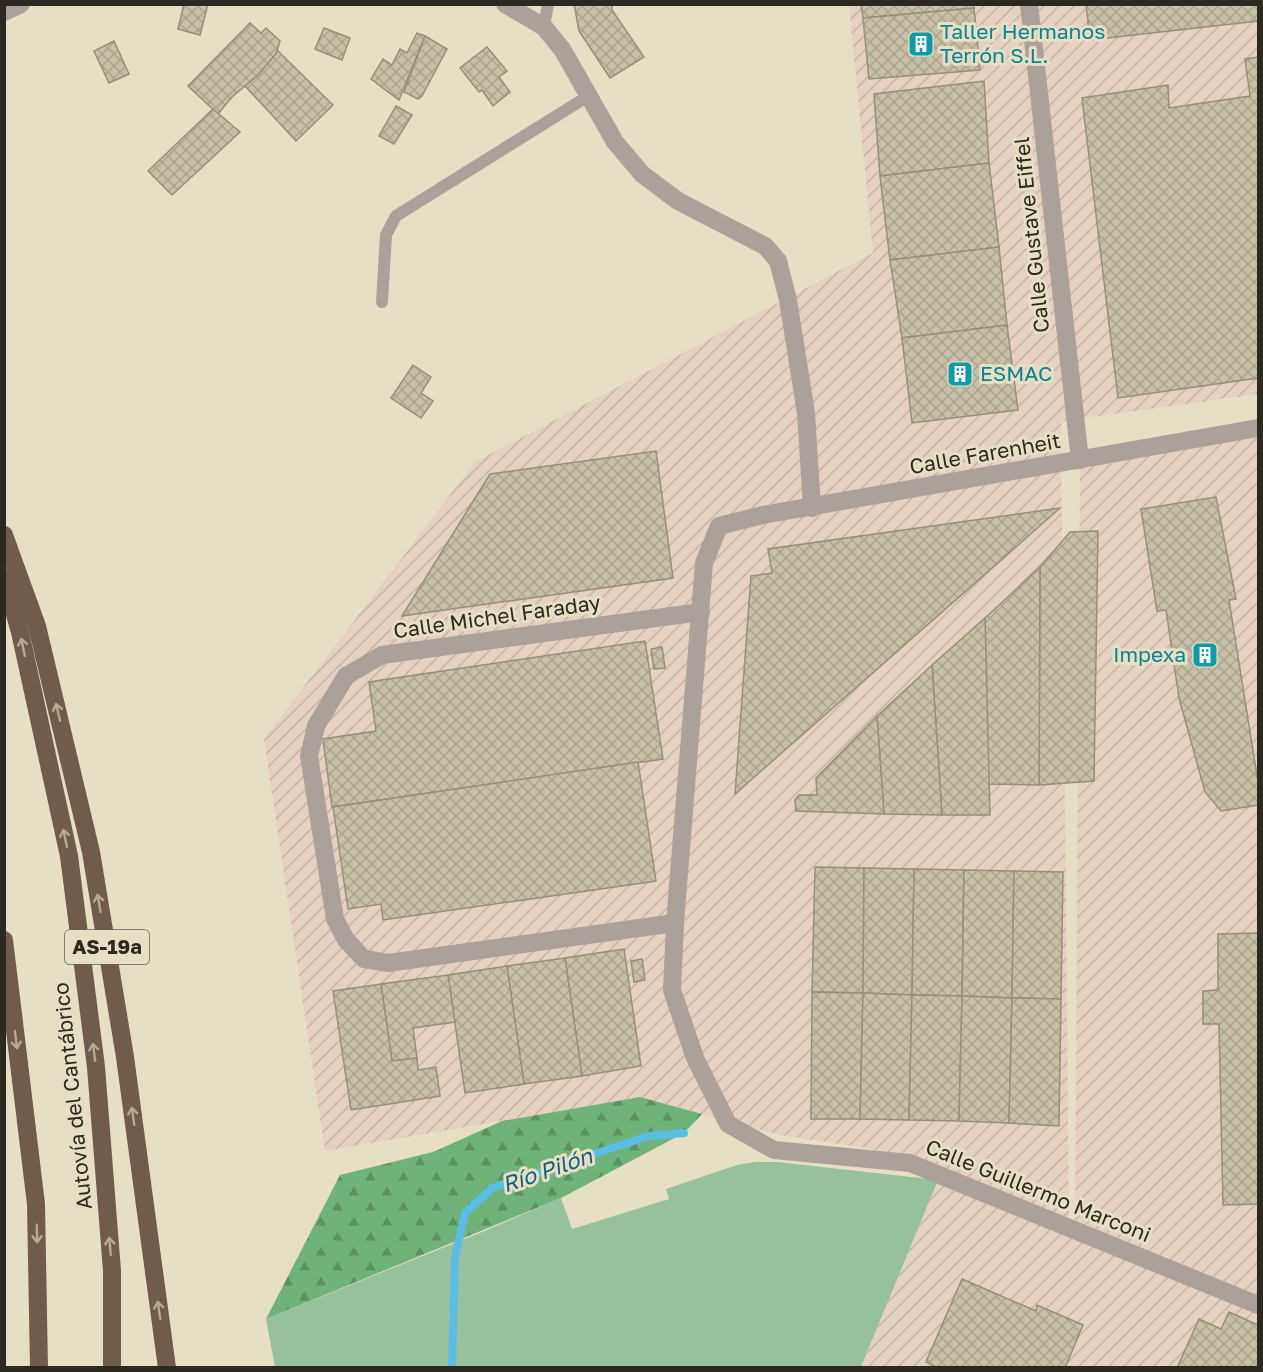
<svg xmlns="http://www.w3.org/2000/svg" width="1263" height="1372" font-family="'Golos Text',sans-serif">
	<defs>
		<pattern id="industrial-furrows" width="10" height="10" patternUnits="userSpaceOnUse" patternTransform="scale(1.5)"><rect width="10" height="10" fill="#e4d1c1"/><path d="M-1 1l2-2M0 10L10 0M9 11l2-2" fill="none" stroke="#c4b3a6"/></pattern>
		<pattern id="forest-firs" width="22" height="20" patternUnits="userSpaceOnUse" patternTransform="scale(1.5)"><rect width="22" height="20" fill="#6fb37b"/><path d="M5 1l3.5 6h-7zM16 11l3.5 6h-7z" fill="#5b9264"/></pattern>
		<pattern id="building-cross-hatch" width="8" height="8" patternUnits="userSpaceOnUse" patternTransform="scale(1.5)"><rect width="8" height="8" fill="#c7c0a7"/><path d="M0 0l8 8M0 8l8-8" fill="none" stroke="#aba58f"/></pattern>
	</defs>
	<rect width="100%" height="100%" fill="#e6dec5"/>
	<g fill="url(#industrial-furrows)">
		<path d="M849,5H1258V394L1061,421L1069,1221L909,1155L776,1134L640,1097L325,1151L264,739L475,462L873,253Z"/>
		<path d="M1258,436V1367L861,1368L938,1180L1075,1236L1080,460Z"/>
	</g>
	<path fill="#97c19d" d="M755,1162H777L938,1180L861,1367H275L266,1319L482,1232L561,1198L572,1229L669,1199L666,1189L737,1165Z"/>
	<path fill="url(#forest-firs)" d="M640,1097L702,1114L684,1133L561,1198L266,1319L340,1175L433,1152L502,1121Z"/>
	<g fill="none" stroke-linecap="round" stroke-linejoin="round">
		<path stroke="#5cbde3" stroke-width="8" d="M452,1368L455,1258L465,1213L492,1188L648,1136L684,1133"/>
	</g>
	<g fill="url(#building-cross-hatch)" stroke="#978f78" stroke-width="1.5">
		<path d="M184,4H208L200,35L178,29Z"/>
		<path d="M574,4H612V10L644,57L610,78L579,31Z"/>
		<path d="M861,4H974V8L863,18Z"/>
		<path d="M1086,4H1258V21L1090,40Z"/>
		<path d="M974,8L980,70L869,79L863,18Z"/>
		<path d="M250,23L261,33L266,28L280,41L276,54L257,76L232,97L218,114L188,86Z"/>
		<path d="M324,28L350,38L342,60L315,49Z"/>
		<path d="M417,33L425,36L399,100L371,79L383,59L392,65L400,49L407,53Z"/>
		<path d="M425,36L447,49L422,96L418,99L404,92Z"/>
		<path d="M114,41L129,74L109,83L94,51Z"/>
		<path d="M487,47L507,71L499,77L510,92L493,106L482,90L479,92L460,68Z"/>
		<path d="M277,50L333,105L296,141L245,86L258,75L276,54Z"/>
		<path d="M1258,57V378L1118,398L1082,98L1168,85L1169,108L1250,96L1245,59Z"/>
		<path d="M984,81L989,163L880,176L874,94Z"/>
		<path d="M396,106L412,115L394,144L379,136Z"/>
		<path d="M213,109L240,132L172,195L148,171Z"/>
		<path d="M989,163L999,247L890,260L880,176Z"/>
		<path d="M999,247L1007,325L902,338L890,260Z"/>
		<path d="M1007,325L1018,410L912,423L902,338Z"/>
		<path d="M413,365L431,377L421,393L433,401L421,418L391,398Z"/>
		<path d="M656,451L673,578L402,616L490,474Z"/>
		<path d="M1216,497L1236,599L1229,600L1258,782V805L1221,811L1205,792L1179,698L1166,610L1157,611L1141,509Z"/>
		<path d="M1060,508L1025,539L735,794L751,576L772,573L768,549Z"/>
		<path d="M1098,531L1094,781L1039,785L1040,567L1070,532Z"/>
		<path d="M1040,567L1039,785L988,784L985,618Z"/>
		<path d="M985,618L990,815H942L932,665Z"/>
		<path d="M645,641L663,759L332,807L323,739L376,731L369,682Z"/>
		<path d="M662,647L665,668L654,669L651,649Z"/>
		<path d="M932,665L942,815L884,814L877,716Z"/>
		<path d="M877,716L884,814L796,811L795,800L799,795H817L816,778Z"/>
		<path d="M638,762L656,881L383,920L381,904L348,909L333,807Z"/>
		<path d="M815,867L864,868L863,993L812,992Z"/>
		<path d="M864,868L914,869L912,995L863,993Z"/>
		<path d="M914,869L964,870L962,996L912,995Z"/>
		<path d="M964,870L1014,871L1012,998L962,996Z"/>
		<path d="M1014,871L1063,872L1061,999L1012,998Z"/>
		<path d="M1258,933V1204L1223,1205L1219,1024H1203V991L1218,990V934Z"/>
		<path d="M624,949L641,1066L582,1076L565,958Z"/>
		<path d="M565,958L582,1076L524,1084L507,966Z"/>
		<path d="M642,959L645,980L634,982L631,961Z"/>
		<path d="M507,966L524,1084L465,1093L448,975Z"/>
		<path d="M448,975L455,1022L413,1028L417,1058L392,1061L381,984Z"/>
		<path d="M381,984L392,1061L417,1058L418,1070L436,1067L440,1096L351,1110L333,991Z"/>
		<path d="M812,992L863,993L860,1119H811Z"/>
		<path d="M863,993L912,995L909,1120L860,1119Z"/>
		<path d="M912,995L962,996L959,1121L909,1120Z"/>
		<path d="M962,996L1012,998L1009,1123L959,1121Z"/>
		<path d="M1012,998L1061,999L1059,1126L1009,1123Z"/>
		<path d="M962,1279L1036,1311L1037,1305L1083,1325L1065,1368H938L926,1362Z"/>
		<path d="M1229,1312L1258,1325V1368H1177L1199,1319L1221,1329Z"/>
	</g>
	<g fill="none" stroke-linecap="round" stroke-linejoin="round">
		<g stroke="#aba19a" stroke-width="12">
			<path d="M544,27L548,4"/>
			<path d="M382,302L386,235L396,216L590,95"/>
		</g>
		<g stroke="#aba19a" stroke-width="18">
			<path d="M505,4L544,27L562,49L615,142L642,174L678,201L765,246L778,261L788,300L806,413L812,508"/>
			<path d="M1029,4L1080,460"/>
			<path d="M4,12L21,4"/>
			<path d="M1258,428L763,515L719,526L704,563L675,923L672,990L695,1058L728,1124L774,1150L910,1163L1258,1305"/>
			<path d="M675,923L388,963L364,959L346,940L335,919L309,756L316,726L346,676L382,655L701,612"/>
		</g>
		<g stroke="#6f5c4c" stroke-width="18">
			<path d="M4,535L37,626L91,852L125,1057L167,1368"/>
			<path d="M4,577L20,632L69,856L96,1067L112,1271V1368"/>
			<path d="M4,940L36,1204L39,1368"/>
		</g>
	</g>
	<defs><path id="oneway-shaft" d="M-6 0H5M1.5-3L5.5 0L1.5 3" fill="none" stroke-width="1.6" stroke-linecap="round" stroke-linejoin="round" transform="scale(1.5)"/></defs>
	<g stroke="#b6aa95">
		<use href="#oneway-shaft" transform="translate(23 647) rotate(-102)"/>
		<use href="#oneway-shaft" transform="translate(58 712) rotate(-103)"/>
		<use href="#oneway-shaft" transform="translate(65 838) rotate(-102)"/>
		<use href="#oneway-shaft" transform="translate(99 903) rotate(-100)"/>
		<use href="#oneway-shaft" transform="translate(16 1040) rotate(83)"/>
		<use href="#oneway-shaft" transform="translate(94 1052) rotate(-97)"/>
		<use href="#oneway-shaft" transform="translate(133 1116) rotate(-98)"/>
		<use href="#oneway-shaft" transform="translate(37 1234) rotate(89)"/>
		<use href="#oneway-shaft" transform="translate(110 1246) rotate(-95)"/>
		<use href="#oneway-shaft" transform="translate(159 1310) rotate(-98)"/>
	</g>
	<defs>
		<g id="building-square" transform="scale(1.35)"><rect x="-9" y="-9" width="18" height="18" rx="4" fill="#0f9aa8" stroke="#e6dec5"/><path d="M-4-6H4V6H1V3H-1V6H-4ZM-2.5-4.3h1.7v1.8h-1.7ZM.8-4.3h1.7v1.8H.8ZM-2.5-1h1.7V.8h-1.7ZM.8-1h1.7V.8H.8Z" fill="#fff"/></g>
	</defs>
	<g fill-rule="evenodd">
		<use href="#building-square" x="921" y="44"/>
		<use href="#building-square" x="960" y="374"/>
		<use href="#building-square" x="1205" y="655"/>
	</g>
	<g text-anchor="middle" stroke-width="6" stroke-linejoin="round" paint-order="stroke">
		<rect fill="#e6dec5" stroke="#645f52" stroke-width="1.5" x="65" y="930" width="84" height="34" rx="4.5"/>
		<g font-size="20" font-weight="bold" fill="#2c2920">
			<text x="107" y="954">AS-19a</text>
		</g>
		<g font-size="21" fill="#0d838f" stroke="#e6dec5" text-anchor="start">
			<text x="940" y="39">Taller Hermanos<tspan x="940" dy="24">Terrón S.L.</tspan></text>
			<text x="980" y="381">ESMAC</text>
			<text x="1186" y="662" text-anchor="end">Impexa</text>
		</g>
		<g font-size="21" fill="#2c2920" stroke="#e6dec5">
			<text transform="translate(1032 235) rotate(-96)" y="7">Calle Gustave Eiffel</text>
			<text transform="translate(985 454) rotate(-10)" y="7">Calle Farenheit</text>
			<text transform="translate(497 617) rotate(-8)" y="7">Calle Michel Faraday</text>
			<text transform="translate(73 1096) rotate(-96)" y="7">Autovía del Cantábrico</text>
			<text transform="translate(1038 1191) rotate(22)" y="7">Calle Guillermo Marconi</text>
		</g>
		<g font-size="22" font-style="italic" fill="#12607a" stroke="#e6dec5">
			<text transform="translate(547 1170) rotate(-19)" y="8">Río Pilón</text>
		</g>
	</g>
	<rect width="1263" height="1372" fill="none" stroke="#2c2920" stroke-width="12"/>
</svg>
